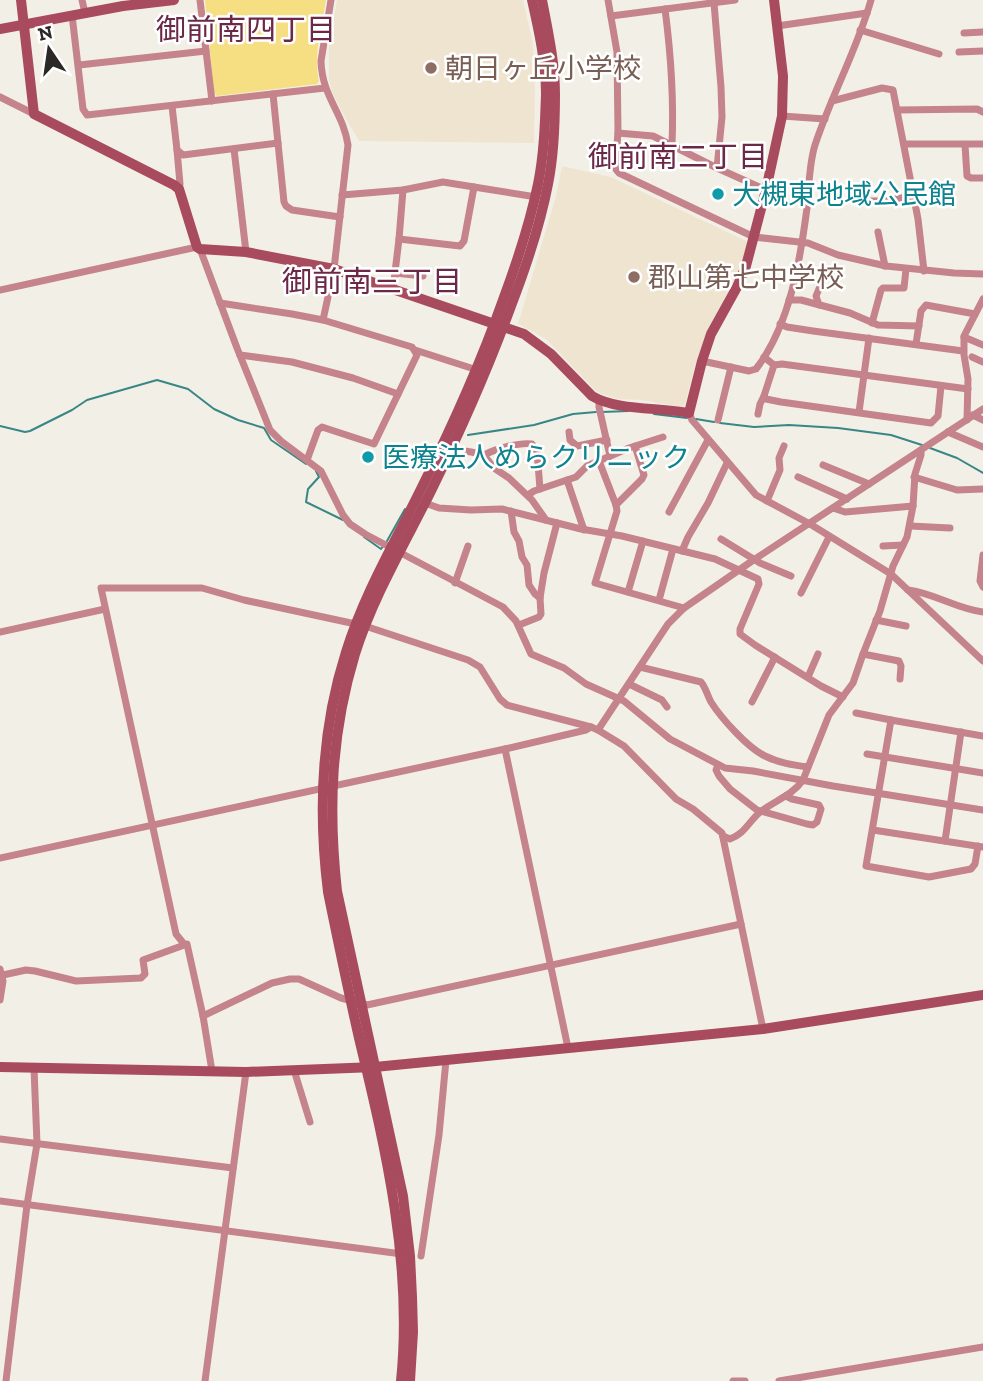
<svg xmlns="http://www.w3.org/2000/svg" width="983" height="1381" font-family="'Zilla Slab','Noto Sans JP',serif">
	<rect width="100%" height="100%" fill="#f2f0e6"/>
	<g fill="#efe4d0">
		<path d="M337,0H523L533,43L535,90L534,143L359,141L341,110L332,92L329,80V46Z"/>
		<path d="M562,166L611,177L746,241L747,244L741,267L709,327L694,368L685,405L682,407L641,400L618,399L601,394L594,389L547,340L537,334L518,324L556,196Z"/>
	</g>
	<path fill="#f5df82" d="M205,0H326C322,26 313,56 319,81L317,84L217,96L214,92Z"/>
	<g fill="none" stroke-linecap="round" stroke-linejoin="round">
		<g stroke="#398686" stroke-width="2">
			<path d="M602,412L628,411"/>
			<path d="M654,414L687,418"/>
			<path d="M696,419L714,422"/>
			<path d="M720,423L754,427L789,425L838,428L891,435L922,445"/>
			<path d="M0,426L25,432L30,431L72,410L87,400L157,380L188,389L214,409L238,420L264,428L271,440L306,464"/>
			<path d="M468,435L534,425L573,414L596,412"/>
			<path d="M930,448L957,458L983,473"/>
			<path d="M316,471L319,477L308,489L306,502L343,520"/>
			<path d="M364,537L381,549L384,545"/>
			<path d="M387,541L405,509"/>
		</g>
		<g stroke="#c5838c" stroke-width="7">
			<path d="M82,0L85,13"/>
			<path d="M200,0L212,101"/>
			<path d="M608,0L617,52L618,133L615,168L619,173L754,237L808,243L838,255L886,266L954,273L983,274"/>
			<path d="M714,3L721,87L722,117L717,168"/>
			<path d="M665,9C671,55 674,99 672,145"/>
			<path d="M72,15L83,109L87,115L325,88"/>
			<path d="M611,16L735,0"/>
			<path d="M777,26L867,13"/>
			<path d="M860,30L939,54"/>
			<path d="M964,33L983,32"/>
			<path d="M959,52L983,51"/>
			<path d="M79,65L206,51"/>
			<path d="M273,94L284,202L286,206L292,210L340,217"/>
			<path d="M0,97L34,114"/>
			<path d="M832,101L882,88L893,90L918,219L924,271"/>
			<path d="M172,106L177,150L183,155L278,143"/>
			<path d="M897,110L977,109L983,112"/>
			<path d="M782,116L825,119"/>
			<path d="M618,133L653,136L717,168L766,190"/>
			<path d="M904,144H983"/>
			<path d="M965,145L967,176L971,178H983"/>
			<path d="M234,149L246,252"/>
			<path d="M177,150L180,184L179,189"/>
			<path d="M474,187L530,196"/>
			<path d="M342,195L403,190L443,182L474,187L464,241L460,246L399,239"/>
			<path d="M863,201H882L914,196"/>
			<path d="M878,232L885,266"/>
			<path d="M200,249L237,348L270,430L281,441L321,471L343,515L350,524L365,534L503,607L516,621L531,654L564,668L586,684L624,701L670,739L725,768L753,771L833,786L983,810"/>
			<path d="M395,273L423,276"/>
			<path d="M393,289L399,239L403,190"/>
			<path d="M0,290L197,247"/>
			<path d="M789,300H801L850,313L878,325L919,326"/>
			<path d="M220,303L292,314L323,320L412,347L417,355L374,444L322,427L318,430L307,460"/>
			<path d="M819,305L816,296L821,284"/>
			<path d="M323,320L334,269L348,145C343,112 322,97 321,61L331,0"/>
			<path d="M872,323L881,290L883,288H904L906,269"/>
			<path d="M780,324L787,327L813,331L963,351"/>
			<path d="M964,337L983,345"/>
			<path d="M916,344L921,311L926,305L975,314"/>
			<path d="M415,350L471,368"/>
			<path d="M240,355L292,362L353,378L398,394"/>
			<path d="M764,357L774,365L764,396L766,399L781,402L931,423L938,416L941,386"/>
			<path d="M972,357L983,362"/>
			<path d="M702,361L749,371L756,369C790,325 800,261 807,208C809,187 809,164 815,145C831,96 857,50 871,0"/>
			<path d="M774,365L782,364L968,389"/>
			<path d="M599,400V407L610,456"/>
			<path d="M859,412L869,338"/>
			<path d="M689,413L692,420L756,495L810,524L891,574L983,661"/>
			<path d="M758,414L760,404L764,396"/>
			<path d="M973,415L983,420"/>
			<path d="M718,420L731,367"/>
			<path d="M967,420L968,379L964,355V336L983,299"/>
			<path d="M569,432L570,440L577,446L607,440"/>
			<path d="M948,432L983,447"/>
			<path d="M459,450L483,454L494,468L509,478L532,500L546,520"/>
			<path d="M484,455C495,449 520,442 532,444L537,451L540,489"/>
			<path d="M599,461L616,505L617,511L595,583L684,608"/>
			<path d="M823,465L869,484"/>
			<path d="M798,477L847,499"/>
			<path d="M914,477L957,490L983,489"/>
			<path d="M567,480L584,530"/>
			<path d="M528,495L534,491L576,477L587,466L629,448L663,437"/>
			<path d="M767,501L780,470L779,458L784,446"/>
			<path d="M425,503L439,508L471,510L502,509L581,529L622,536L715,559L758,579L759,584L740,629V634L755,645L821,686L843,697"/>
			<path d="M616,505L642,479L644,475L635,446"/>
			<path d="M833,508L845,512L913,506"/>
			<path d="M511,511L514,532L519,541L522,557L527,565L529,585L535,594L540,598"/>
			<path d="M669,512L708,440"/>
			<path d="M910,526L950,528"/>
			<path d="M721,539L760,563L791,576"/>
			<path d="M883,546L903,545"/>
			<path d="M682,551L688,537L708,503L727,463"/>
			<path d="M983,555L980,581L983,587"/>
			<path d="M455,583L468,546"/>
			<path d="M908,590C934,593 957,609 983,612"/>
			<path d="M628,592L643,541"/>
			<path d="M801,593L829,537"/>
			<path d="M659,600L673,549"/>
			<path d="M876,620L906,626"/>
			<path d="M519,625L539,617L541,614L540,598L544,573L557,523"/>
			<path d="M0,632L105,609"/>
			<path d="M863,654L899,661L901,666L900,679"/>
			<path d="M640,667L701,682C706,688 707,695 711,702C721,718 748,748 765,756C779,763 793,765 808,767"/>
			<path d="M808,677L818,654"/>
			<path d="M629,684L662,700L667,707"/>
			<path d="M752,702L775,657"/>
			<path d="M856,713L891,720"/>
			<path d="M598,730L624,746L676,799L693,809L722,833L763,1029"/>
			<path d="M505,749L568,1048"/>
			<path d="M867,754L983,773"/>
			<path d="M718,765L716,770L719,776L730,789L757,810L807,824L813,825L817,822L821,809L819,805L792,799L786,796"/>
			<path d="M873,830L983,847"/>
			<path d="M723,836L730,839C744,834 748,823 759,813C773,801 792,796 803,780L829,715L853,683L863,654L880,611L893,566L907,537L913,506L915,474L921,455V450"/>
			<path d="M945,841L961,732"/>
			<path d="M978,846L975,864L971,869L929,877L866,866L891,720L983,736"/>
			<path d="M0,858L505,749L586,730L591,727L598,730L668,624L684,608L752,561L983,409"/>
			<path d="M184,944L176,934L101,588H202L244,600L365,626L468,660L480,667L500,699L507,705L591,727"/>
			<path d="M0,969L3,981L0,1000"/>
			<path d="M3,975L26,970L35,971L76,981L141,978L145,974L143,960L187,944L203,1016L212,1071"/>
			<path d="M203,1016L272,983L290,979H299L341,998L367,1005L741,924"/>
			<path d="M294,1070L310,1122"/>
			<path d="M0,1139L233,1168"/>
			<path d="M0,1201L402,1254"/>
			<path d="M421,1256L439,1135L446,1060"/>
			<path d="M6,1381L27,1205L37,1144L34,1068"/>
			<path d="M205,1381L246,1072"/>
			<path d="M733,1381H745"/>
			<path d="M779,1381L983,1347"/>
		</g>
		<g stroke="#a94b5e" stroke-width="10">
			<path d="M21,0L34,114L174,185L179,189L197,247L200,249L246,252L334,269L524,334L551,354L592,396C617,411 659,407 689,413L702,361L711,334L737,287L746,266L766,190L782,116L783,76L774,0"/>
			<path d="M0,29L123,6L174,0"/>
			<path d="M0,1067L246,1072L375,1067L763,1029L983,995"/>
			<path d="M401,1381C413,1265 386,1150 359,1038C348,990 338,941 328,892C318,811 321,730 346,652C364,594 395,542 421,489C452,427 480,365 503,300C517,262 530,223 538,184C544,155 545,124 546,94C546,63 539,31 532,0"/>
			<path d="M410,1381L413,1332L412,1297L410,1256L403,1196L337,891C328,809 331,733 355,654C373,597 404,545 431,491C461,430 488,369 511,306C526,267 540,226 548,184C554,155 555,124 555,94C555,63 548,31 542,0"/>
		</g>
	</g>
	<g fill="#8d6e63" stroke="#fff" stroke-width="2.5">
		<circle cx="431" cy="68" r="7"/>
		<circle cx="634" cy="277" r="7"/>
	</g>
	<g fill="#0f9aa8" stroke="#fff" stroke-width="2.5">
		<circle cx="718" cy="194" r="7"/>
		<circle cx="368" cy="457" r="7"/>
	</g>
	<g text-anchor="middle" stroke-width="5" stroke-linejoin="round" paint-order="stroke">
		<g font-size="28" fill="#785e54" stroke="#fff" text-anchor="start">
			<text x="445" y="78">朝日ヶ丘小学校</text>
			<text x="648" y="287">郡山第七中学校</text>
		</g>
		<g font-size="28" fill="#0d838f" stroke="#fff" text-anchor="start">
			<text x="732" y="204">大槻東地域公民館</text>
			<text x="382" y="467">医療法人めらクリニック</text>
		</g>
		<g font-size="30" fill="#6b2947" stroke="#fff">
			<text x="246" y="40">御前南四丁目</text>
			<text x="678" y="167">御前南二丁目</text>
			<text x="372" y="292">御前南三丁目</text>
		</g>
	</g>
	<g transform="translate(49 49) rotate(347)" stroke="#ffffff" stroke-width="5" paint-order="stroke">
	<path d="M0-5L12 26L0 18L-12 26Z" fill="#2a2926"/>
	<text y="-10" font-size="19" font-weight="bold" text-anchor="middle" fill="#2a2926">N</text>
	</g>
</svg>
